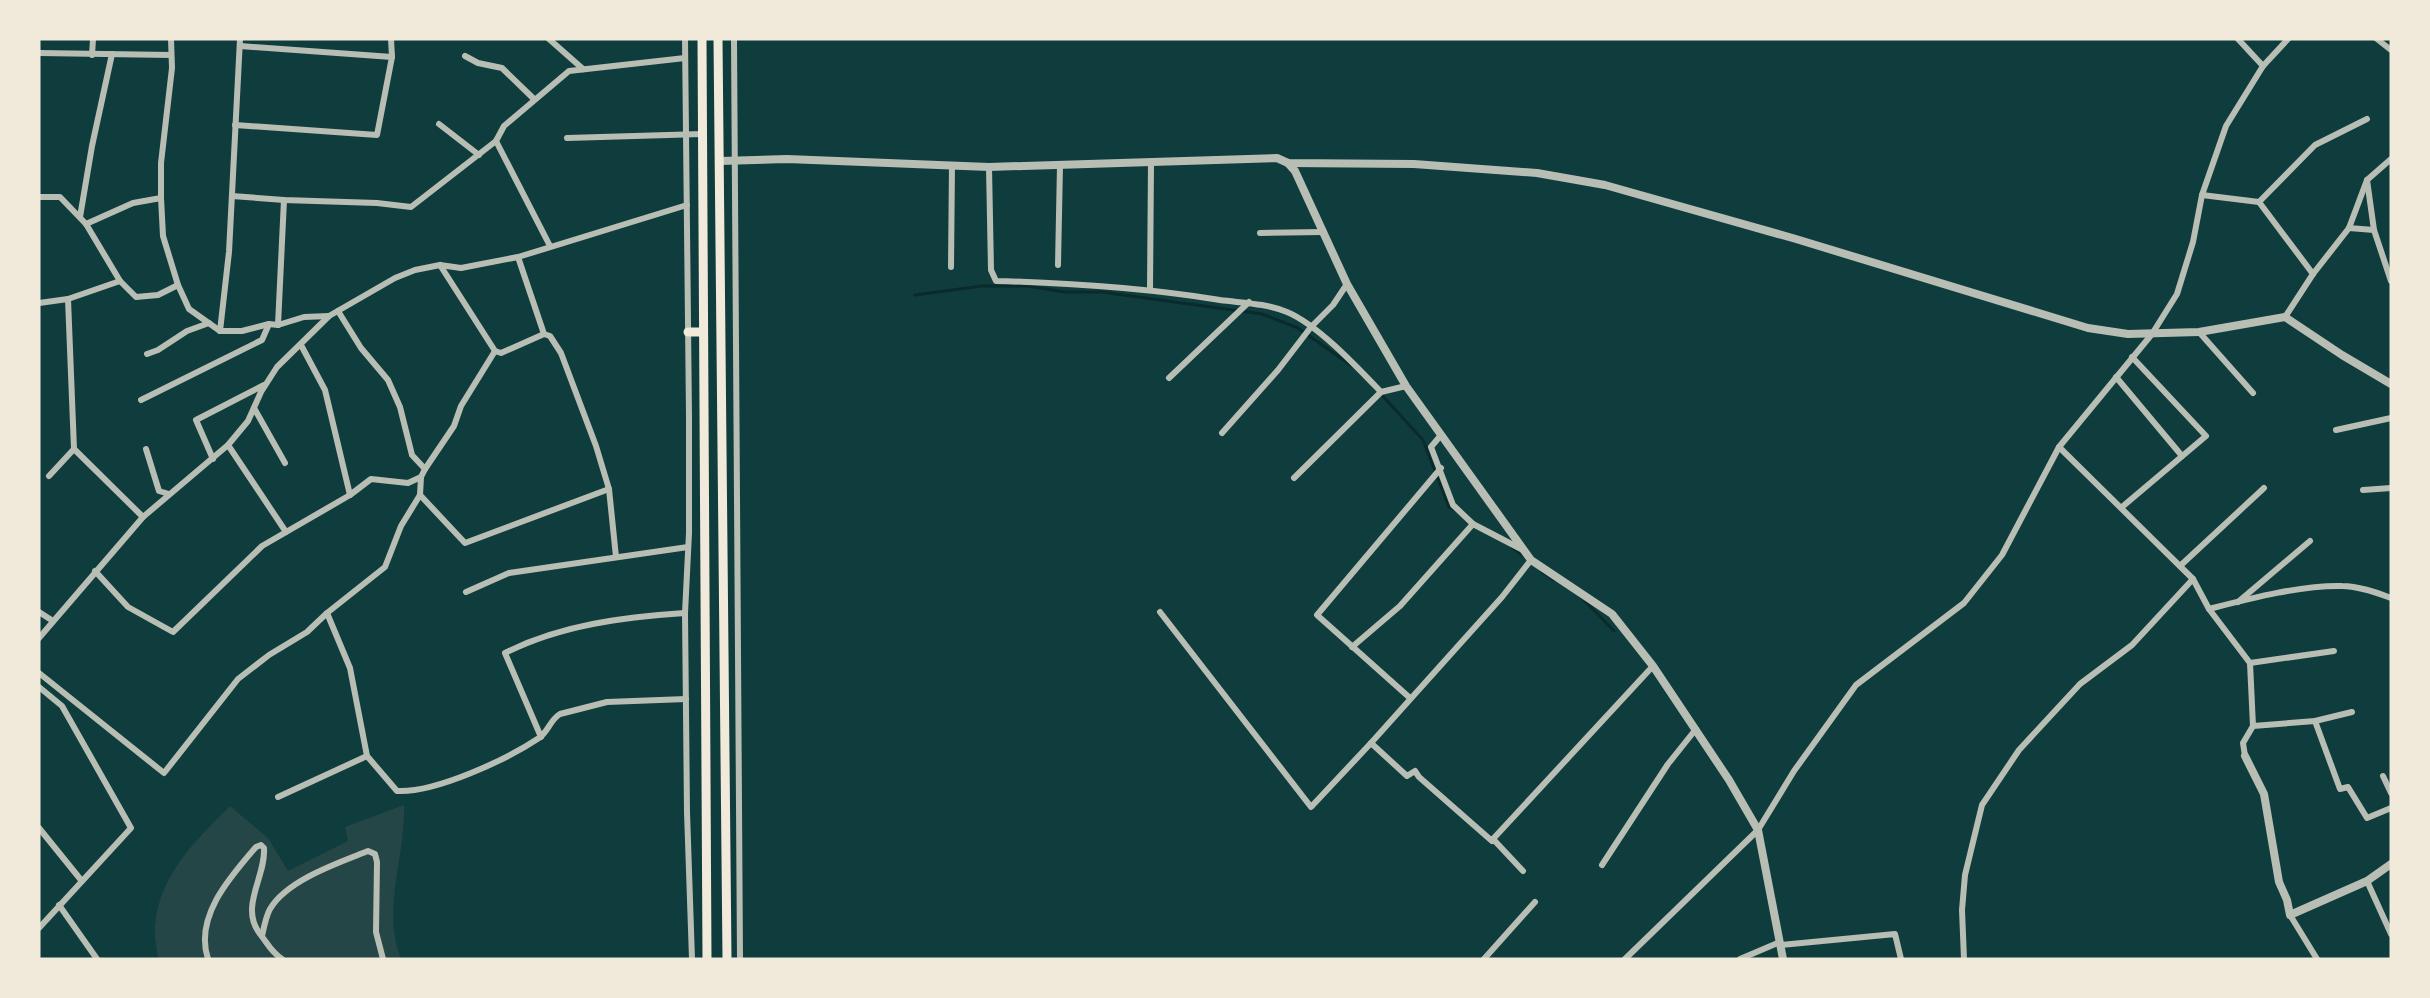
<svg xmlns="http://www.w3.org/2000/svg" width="2430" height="998" font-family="Manrope,sans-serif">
	<rect width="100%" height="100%" fill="#0f3d3e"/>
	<path fill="#244646" d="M404,805C406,856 381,908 401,959H158C157,949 154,937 155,926C159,875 196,840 230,806L268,838L288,871L348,841L345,827Z"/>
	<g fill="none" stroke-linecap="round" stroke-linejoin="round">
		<g stroke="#0a2a2b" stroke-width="3">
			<path d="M915,295L982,286H1028L1064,292H1102L1262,314L1298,328L1352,366"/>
			<path d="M1380,393L1423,440L1449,507L1456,511"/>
			<path d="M1512,547L1526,558"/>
			<path d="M1542,572L1554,580"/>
			<path d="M1580,596L1614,631"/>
		</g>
		<g stroke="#b8beb3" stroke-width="6">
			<path d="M171,39L172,68L161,163V198L163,236L178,285L189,309L220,331H242L269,324L278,325L304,317L329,316"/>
			<path d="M549,39L583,69"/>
			<path d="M685,39L689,416V533L685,613L687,812L692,959"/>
			<path d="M734,39L740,959"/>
			<path d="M2238,39L2263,66"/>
			<path d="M2377,39L2391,50"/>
			<path d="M240,46L392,57"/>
			<path d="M39,53L171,55"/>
			<path d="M92,55L93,39"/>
			<path d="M465,56L478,63L502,68L534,99"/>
			<path d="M439,124L479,155"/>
			<path d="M235,125L377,135L392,57L391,39"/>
			<path d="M567,138L702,134"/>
			<path d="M496,141L550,246"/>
			<path d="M989,167L991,270L996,281C1071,283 1145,288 1220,300C1242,303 1265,303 1287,312C1318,325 1357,367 1381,392"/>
			<path d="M2367,180L2374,230L2391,281"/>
			<path d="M2202,195L2259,202L2313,274"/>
			<path d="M232,196L284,200L377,203L411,207L496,141L504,126L569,71L685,58"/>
			<path d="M39,197H60L86,224L120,281L136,297L158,295L178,285"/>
			<path d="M2259,202L2315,145L2367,119"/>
			<path d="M80,217L92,146L112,54"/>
			<path d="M86,224L133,203L161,198"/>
			<path d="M2349,228L2374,230"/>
			<path d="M1260,233L1323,232"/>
			<path d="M518,257L544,334L550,336L561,353L596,446L609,489L616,557"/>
			<path d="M440,265L495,351"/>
			<path d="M1058,265L1060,165"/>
			<path d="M951,267L952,165"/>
			<path d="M1150,289L1151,163"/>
			<path d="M68,299L74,449L143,517"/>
			<path d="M39,303L68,299L120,281"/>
			<path d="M338,311L361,348L388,380L400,407L412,455L425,469"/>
			<path d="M2285,317L2313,274L2349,228L2367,180L2391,159"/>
			<path d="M278,325L284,200"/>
			<path d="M220,331L229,252L240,39"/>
			<path d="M2199,332L2253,393"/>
			<path d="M301,345L325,390L350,495"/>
			<path d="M147,354L158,350L187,331L209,323"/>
			<path d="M2116,377L2182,456"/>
			<path d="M1169,378L1249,302"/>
			<path d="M141,400L262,340L269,324"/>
			<path d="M254,408L285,463"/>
			<path d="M2336,430L2391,418"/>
			<path d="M1222,433L1278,370L1311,327L1333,305L1347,284"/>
			<path d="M1441,435L1431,447L1453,505L1473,524L1523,550"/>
			<path d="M228,445L286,532"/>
			<path d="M2059,447L2193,579L2209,609L2250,663L2253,726L2243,743L2245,756"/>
			<path d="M146,449L159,491L169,494"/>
			<path d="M213,459L196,420L264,385"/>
			<path d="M49,476L74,449"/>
			<path d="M1294,478L1381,392L1406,386"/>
			<path d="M2363,490L2391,488"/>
			<path d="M420,495L465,543L609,489"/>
			<path d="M2122,507L2206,436L2132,357"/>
			<path d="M2180,566L2264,488"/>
			<path d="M95,571L128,607L173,632L262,546L350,495L371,479L408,483L421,477"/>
			<path d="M466,592L509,573L688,547"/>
			<path d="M2238,602L2310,541"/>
			<path d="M2209,609C2248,599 2301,585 2342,586C2358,586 2375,592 2391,598"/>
			<path d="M39,612L53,621"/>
			<path d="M1160,612L1311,807L1371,743L1502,597L1531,560"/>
			<path d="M327,613L350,668L367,756L397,791C435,793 506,760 539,738C548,732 550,720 560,714L607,702L686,699"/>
			<path d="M39,638L143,517L228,445L248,421L261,392L277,367L329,316L395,278L415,270L440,265L461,268L518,257L687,205"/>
			<path d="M1352,647L1400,606L1473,524"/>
			<path d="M2250,663L2334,651"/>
			<path d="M39,673L164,773L238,679L269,655L307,632L327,613L385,567L401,526L420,495L421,477L425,469L454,426L461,406L495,351L501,353L544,334"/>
			<path d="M39,687L62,706L131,828L39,928"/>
			<path d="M1410,698L1317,615L1441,468"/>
			<path d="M2315,721L2340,789L2348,787L2367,818L2391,808"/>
			<path d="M2253,726L2315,721L2352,712"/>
			<path d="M541,737L505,653C560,625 624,617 685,613"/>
			<path d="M1371,743L1407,776L1415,771L1419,777L1492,841L1493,839L1523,871"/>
			<path d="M2383,776L2391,793"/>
			<path d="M278,797L367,756"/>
			<path d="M39,828L81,880"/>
			<path d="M1493,839L1653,666"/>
			<path d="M1602,865L1668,764L1696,729"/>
			<path d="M2367,881L2391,934"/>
			<path d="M59,905L97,959"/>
			<path d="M2290,915L2317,959"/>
			<path d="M262,936C264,927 266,916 270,909C287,880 338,863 368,851L375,854L377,862L376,932L383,959"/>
			<path d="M1781,945L1895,934L1901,959"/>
			<path d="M208,959C194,917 230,877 256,847L261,845L264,848C266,877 239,907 260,934C268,944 271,952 282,959"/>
			<path d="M1484,959L1535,902"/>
			<path d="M1625,959L1758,830L1794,771L1856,685L1964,603L2002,555L2059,447L2152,334L2177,294L2193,242L2202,195L2226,126L2263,66L2288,39"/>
			<path d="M1740,959L1780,942"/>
			<path d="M1964,959L1962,910L1965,875L1982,805L2019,750L2080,684L2132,645L2193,579"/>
		</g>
		<g stroke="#b8beb3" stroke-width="8">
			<path d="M720,161L787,159L989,167L1277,158L1288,163L1414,164L1537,173L1605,185L1796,239L2088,328L2128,334L2199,332L2285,317L2342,355L2391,384"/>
			<path d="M1288,163L1295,171L1347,284L1406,386L1531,560L1612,614L1653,666L1729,780L1758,830L1783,959"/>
			<path d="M2245,756L2264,794L2279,882L2287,900L2290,915L2367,881L2391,864"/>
		</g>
		<g stroke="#f1e9da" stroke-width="9">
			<path d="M702,39C701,346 708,652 707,959"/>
			<path d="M718,39L727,959"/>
			<path d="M688,332H702"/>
		</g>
	</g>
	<rect width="2430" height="998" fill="none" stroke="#f1e9da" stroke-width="81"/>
</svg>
